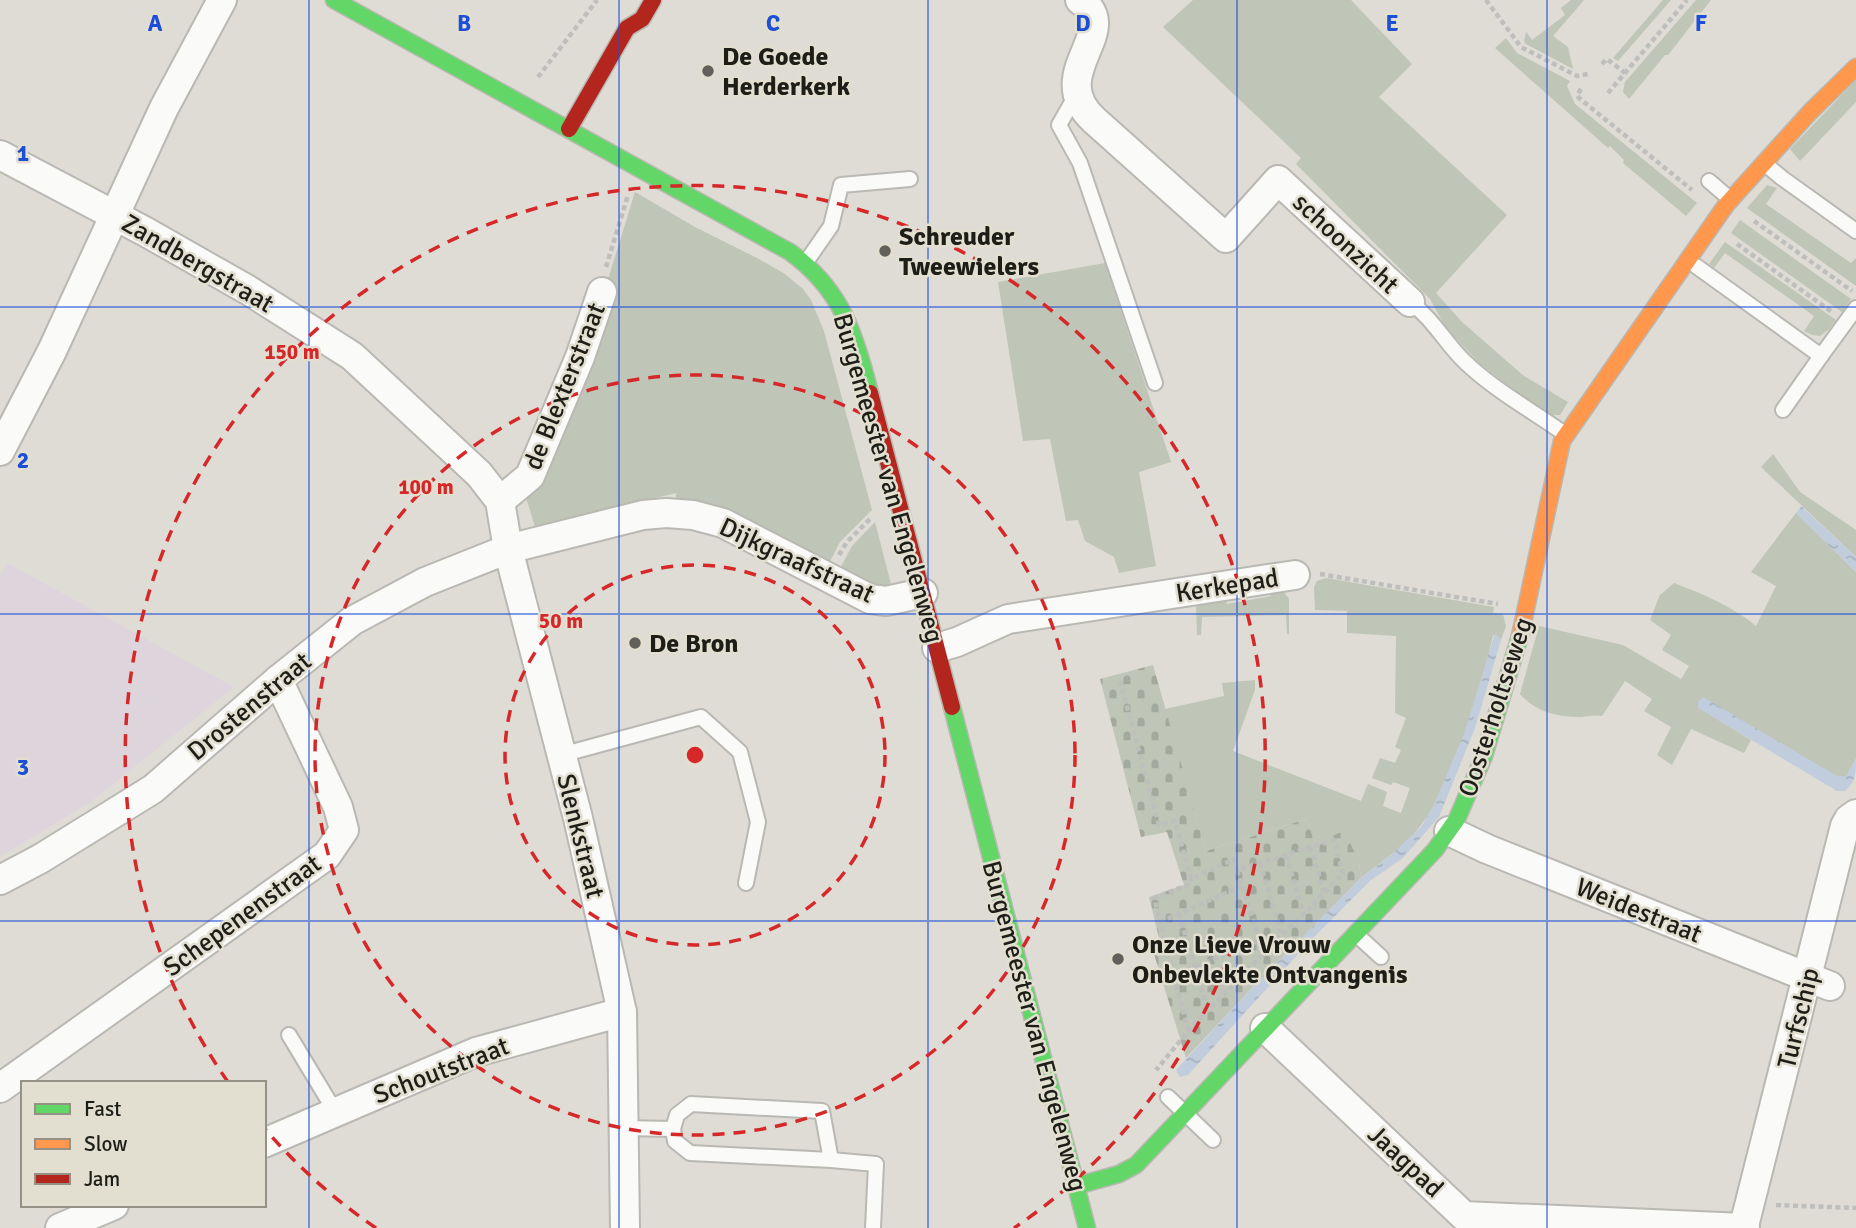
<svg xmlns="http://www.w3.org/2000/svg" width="1856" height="1228" font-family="Signika,sans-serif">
	<defs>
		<pattern id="cemetery-stones" width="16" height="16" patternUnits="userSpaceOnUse" patternTransform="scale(1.75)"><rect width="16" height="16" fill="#bfc5b7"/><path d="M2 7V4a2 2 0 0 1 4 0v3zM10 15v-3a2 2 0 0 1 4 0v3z" fill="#a4a99d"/></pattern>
		<pattern id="water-ripples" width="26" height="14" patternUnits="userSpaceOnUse" patternTransform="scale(1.75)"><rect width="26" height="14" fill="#c1cddd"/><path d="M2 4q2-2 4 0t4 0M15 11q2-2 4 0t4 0" fill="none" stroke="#a5b0bd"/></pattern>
	</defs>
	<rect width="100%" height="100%" fill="#dedcd5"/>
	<path fill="#ded5dc" d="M7,563L234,687L89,803L0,857V576Z"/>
	<g fill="#bfc5b7">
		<path d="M1193,0H1351L1412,64L1379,97L1507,215L1436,293L1462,322L1524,376L1568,402L1560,415H1552L1527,400L1480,364L1446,328L1430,299L1296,164L1301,158L1163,27Z"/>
		<path d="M1571,0H1584L1553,36L1568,47L1573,69L1526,44L1524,41L1526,32L1532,40L1565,15L1561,8Z"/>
		<path d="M1663,0H1671L1618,61L1613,58Z"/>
		<path d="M1696,0H1711L1668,55H1665L1629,99L1623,92L1625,82Z"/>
		<path d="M1506,38L1517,53L1570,81L1567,86L1575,104L1697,203L1686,216L1623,163L1624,160L1610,146L1608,148L1495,48Z"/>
		<path d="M1856,80V102L1800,161L1790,149Z"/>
		<path d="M1767,185L1777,188L1766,204L1851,263L1856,258V286L1747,208Z"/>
		<path d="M635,192L695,227L759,259L785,274L803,289L811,300L824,331L872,510L840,542L827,567L676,503V493L535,527L525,494L536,477L546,473L561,440L557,430L605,289Z"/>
		<path d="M1740,220L1851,299L1842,312L1731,233Z"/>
		<path d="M1725,242L1836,320L1829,329L1820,336L1812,335L1804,331L1814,316L1725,253L1714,268L1709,264Z"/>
		<path d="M1105,263L1171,462L1139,472L1156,566L1119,573L1114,557L1085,541L1078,520L1066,521L1050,439L1023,441L998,282Z"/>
		<path d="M1773,454L1800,492L1856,530V557L1761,467Z"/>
		<path d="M1796,513L1856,572V758L1847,776H1837L1699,708L1751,740L1744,753L1691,729L1672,765L1657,755L1671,727L1644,711L1652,699L1625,681L1602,716C1590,714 1585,718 1575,717C1553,716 1534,710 1520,694L1539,626L1623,645L1681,679L1689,666L1662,650L1671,635L1650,620L1660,595L1674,583C1703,594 1732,606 1756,626L1776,586L1751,572Z"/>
		<path d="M875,522L892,588L887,590L838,572L852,546Z"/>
		<path d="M1326,578L1494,607L1493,613L1503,614L1506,626L1501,640L1493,635C1482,687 1453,784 1421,825C1405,847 1381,861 1361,878L1359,863L1315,842L1306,819L1206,851L1165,709L1224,696L1222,683L1255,680V690L1233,751L1361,801L1368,784L1387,792L1383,806L1401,813L1410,788L1393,782L1391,785L1372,778L1380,758L1395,763L1401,750L1395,747L1406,718L1395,713L1396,636L1347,633V611L1315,610L1314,587L1317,581Z"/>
		<path d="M1270,588L1282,589L1289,599V634H1287L1286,615L1202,617L1201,635H1197L1196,606L1199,600L1225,596L1227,604L1271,596Z"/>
	</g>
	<path fill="url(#cemetery-stones)" d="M1153,665L1206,851L1306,819L1315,842L1345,831L1359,863L1361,878L1249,991L1186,1058L1150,941L1159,938L1149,897L1184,885L1167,832L1141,837L1100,679Z"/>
	<g fill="url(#water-ripples)">
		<path d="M1801,506L1856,557V572L1796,513Z"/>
		<path d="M1495,633L1501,640L1475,728L1439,817L1403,858L1371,880L1309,942L1188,1075L1180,1077L1176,1070L1249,991L1361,878L1392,854L1421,827L1433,807L1464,734Z"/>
		<path d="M1703,697L1837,776H1847L1856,758C1856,772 1856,782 1845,791H1837L1698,708V702Z"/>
	</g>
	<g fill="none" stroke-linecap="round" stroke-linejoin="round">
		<g stroke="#b9b8b2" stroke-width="18">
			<g id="lane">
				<path d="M1076,95L1059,125L1080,163L1155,383"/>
				<path d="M1764,163L1782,178L1856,231"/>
				<path d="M1709,181L1730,199"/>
				<path d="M806,262L831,226L841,185L910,179"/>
				<path d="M1696,266L1821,356L1856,308"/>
				<path d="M1410,302C1432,318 1445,342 1464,361C1494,390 1531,410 1565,434"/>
				<path d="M1783,410L1821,356"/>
				<path d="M561,755L701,717L740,752L758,822L746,883"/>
				<path d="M1357,935L1381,957"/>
				<path d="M289,1035L336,1113"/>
				<path d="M1168,1097L1213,1140"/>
				<path d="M623,1128L673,1129L677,1115L691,1104L822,1111L831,1160L876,1164L873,1228"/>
				<path d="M673,1129L675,1141L690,1153L831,1160"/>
			</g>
		</g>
		<g stroke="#b9b8b2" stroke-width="32">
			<g id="street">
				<path d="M1080,0C1125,31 1043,73 1094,120L1226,238L1278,180L1410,302"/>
				<path d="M0,155L146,232L248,290L352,356L479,474L500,501L508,549L578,818L622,1012L625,1228"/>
				<path d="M0,451L52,351L164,108L222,0"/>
				<path d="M500,501L530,476L580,357L602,292"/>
				<path d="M937,648L957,642L1008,619L1295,575"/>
				<path d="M1449,831L1487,849L1830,986"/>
				<path d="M0,880L40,859L153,789L278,680L352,621L425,582L508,549L643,515L666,513L693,515L723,523L870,599L886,601L923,593"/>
				<path d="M1265,1028L1464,1216L1745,1228"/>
				<path d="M0,1088L327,855L344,830L338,807L278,680"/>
				<path d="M264,1143L476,1052L622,1012"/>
				<path d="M1744,1226L1845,826L1849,819L1856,814"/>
				<path d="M60,1228L114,1205"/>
			</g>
		</g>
		<g stroke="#b9b8b2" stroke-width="19">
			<g id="fast">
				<path d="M334,0L790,252C841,289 855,333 870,393"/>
				<path d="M952,707L1087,1228"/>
				<path d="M1076,1186L1119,1174L1136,1165L1435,850L1457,819L1484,756L1520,636"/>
			</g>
		</g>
		<g stroke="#b9b8b2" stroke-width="19">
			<path id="slow" d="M1520,636L1562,441L1726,205L1810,112L1856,67"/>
		</g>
		<g stroke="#b9b8b2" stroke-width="19">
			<g id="jam">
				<path d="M569,129L627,28L642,19L653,0"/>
				<path d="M870,393L952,707"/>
			</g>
		</g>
		<g stroke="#bebebc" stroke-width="4.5" stroke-dasharray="5 3.5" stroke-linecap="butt">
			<path d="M1486,0L1521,47L1577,76L1588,74"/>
			<path d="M1602,64L1607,59L1625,73"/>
			<path d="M538,77L597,0"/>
			<path d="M1581,89L1577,95L1579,98L1692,190"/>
			<path d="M1608,93L1687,0"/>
			<path d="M1754,221L1852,291"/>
			<path d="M1737,244L1832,312"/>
			<path d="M606,267L628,195"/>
			<path d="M839,555L847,542L872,517"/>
			<path d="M1320,574L1498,604"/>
			<path d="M1120,681L1159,825L1175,821L1191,879L1234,859L1237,870L1334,840L1343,874L1195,1023L1156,1070"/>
			<path d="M1311,847L1324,893"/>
			<path d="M1286,855L1304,914"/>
			<path d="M1260,863L1282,936"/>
			<path d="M1179,914L1208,1010"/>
			<path d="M1160,922L1242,886"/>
			<path d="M1260,940L1264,953"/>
			<path d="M1174,976L1260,940L1237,870"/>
			<path d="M1188,1031L1154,898L1190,884L1191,879"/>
			<path d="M1776,1205L1856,1208"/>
		</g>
		<use href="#lane" stroke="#fafaf9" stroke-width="14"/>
		<use href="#street" stroke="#fafaf9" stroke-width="28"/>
		<use href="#fast" stroke="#63d668" stroke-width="16"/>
		<use href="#slow" stroke="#ff974d" stroke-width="16"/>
		<use href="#jam" stroke="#b3261e" stroke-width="16"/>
	</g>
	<path fill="none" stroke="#1d4ed8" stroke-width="2" stroke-opacity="0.55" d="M309,0V1228M619,0V1228M928,0V1228M1237,0V1228M1547,0V1228M0,307H1856M0,614H1856M0,921H1856"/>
	<g fill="none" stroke="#d62828" stroke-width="3.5" stroke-dasharray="12 9">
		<circle cx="695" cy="755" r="190"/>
		<circle cx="695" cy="755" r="380"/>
		<path d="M376 1228A570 570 0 0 1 265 1129M228 1082A570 570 0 1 1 1014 1228"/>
	</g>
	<g fill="#61605a" stroke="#e2dfd1" stroke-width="2.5">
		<circle cx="708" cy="71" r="7"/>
		<circle cx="885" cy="251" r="7"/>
		<circle cx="635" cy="643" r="7"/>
		<circle cx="1118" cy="959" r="7"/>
	</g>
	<g text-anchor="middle" stroke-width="5" stroke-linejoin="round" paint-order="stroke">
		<g font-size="26" font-weight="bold" fill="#1e1e18" stroke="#e2dfd1" text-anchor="start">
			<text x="722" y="65">De Goede<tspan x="722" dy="30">Herderkerk</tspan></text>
			<text x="899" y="245">Schreuder<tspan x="899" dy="30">Tweewielers</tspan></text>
			<text x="649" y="652">De Bron</text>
			<text x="1132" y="953">Onze Lieve Vrouw<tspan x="1132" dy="30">Onbevlekte Ontvangenis</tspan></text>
		</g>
		<g font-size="26" fill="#1e1e18" stroke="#e2dfd1">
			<text transform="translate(1346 243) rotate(43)" y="9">schoonzicht</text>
			<text transform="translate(198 263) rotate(30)" y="9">Zandbergstraat</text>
			<text transform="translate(564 386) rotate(-68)" y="9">de Blexterstraat</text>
			<text transform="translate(889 478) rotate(74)" y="9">Burgemeester van Engelenweg</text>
			<text transform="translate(797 560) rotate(25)" y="9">Dijkgraafstraat</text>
			<text transform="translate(1227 585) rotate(-9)" y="9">Kerkepad</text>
			<text transform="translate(249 706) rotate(-40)" y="9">Drostenstraat</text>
			<text transform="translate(1495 707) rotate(-72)" y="9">Oosterholtseweg</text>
			<text transform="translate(581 836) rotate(76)" y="9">Slenkstraat</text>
			<text transform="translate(1639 910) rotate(22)" y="9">Weidestraat</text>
			<text transform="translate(242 915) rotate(-36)" y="9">Schepenenstraat</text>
			<text transform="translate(1798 1018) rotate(-76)" y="9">Turfschip</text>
			<text transform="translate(1035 1026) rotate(75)" y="9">Burgemeester van Engelenweg</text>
			<text transform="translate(441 1070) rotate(-21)" y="9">Schoutstraat</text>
			<text transform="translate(1406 1161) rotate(43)" y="9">Jaagpad</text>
		</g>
	</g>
	<g font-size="23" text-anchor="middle" font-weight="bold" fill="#1d4ed8" stroke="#e2dfd1" stroke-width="5" stroke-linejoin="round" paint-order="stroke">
		<text x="155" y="31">A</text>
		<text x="464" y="31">B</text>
		<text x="773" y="31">C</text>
		<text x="1083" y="31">D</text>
		<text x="1392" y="31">E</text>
		<text x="1701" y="31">F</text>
		<text x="23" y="161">1</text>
		<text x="23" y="468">2</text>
		<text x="23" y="775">3</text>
	</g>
	<circle cx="695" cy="755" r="10" fill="#d62828" stroke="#e2dfd1" stroke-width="3.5"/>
	<g font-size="21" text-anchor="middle" font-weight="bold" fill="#d62828" stroke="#e2dfd1" stroke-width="5" stroke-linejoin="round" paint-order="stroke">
		<text x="292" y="359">150 m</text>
		<text x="426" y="494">100 m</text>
		<text x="561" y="628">50 m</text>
	</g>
	<rect x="21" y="1081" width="245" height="126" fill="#e2dfd1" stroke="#949287" stroke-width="2"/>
	<rect x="35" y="1104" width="35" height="10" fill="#63d668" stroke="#949287" stroke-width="2"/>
	<text x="84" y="1116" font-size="21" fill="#1e1e18">Fast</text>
	<rect x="35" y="1139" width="35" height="10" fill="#ff974d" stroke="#949287" stroke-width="2"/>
	<text x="84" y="1151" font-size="21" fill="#1e1e18">Slow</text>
	<rect x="35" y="1174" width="35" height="10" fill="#b3261e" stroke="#949287" stroke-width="2"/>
	<text x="84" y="1186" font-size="21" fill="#1e1e18">Jam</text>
</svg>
